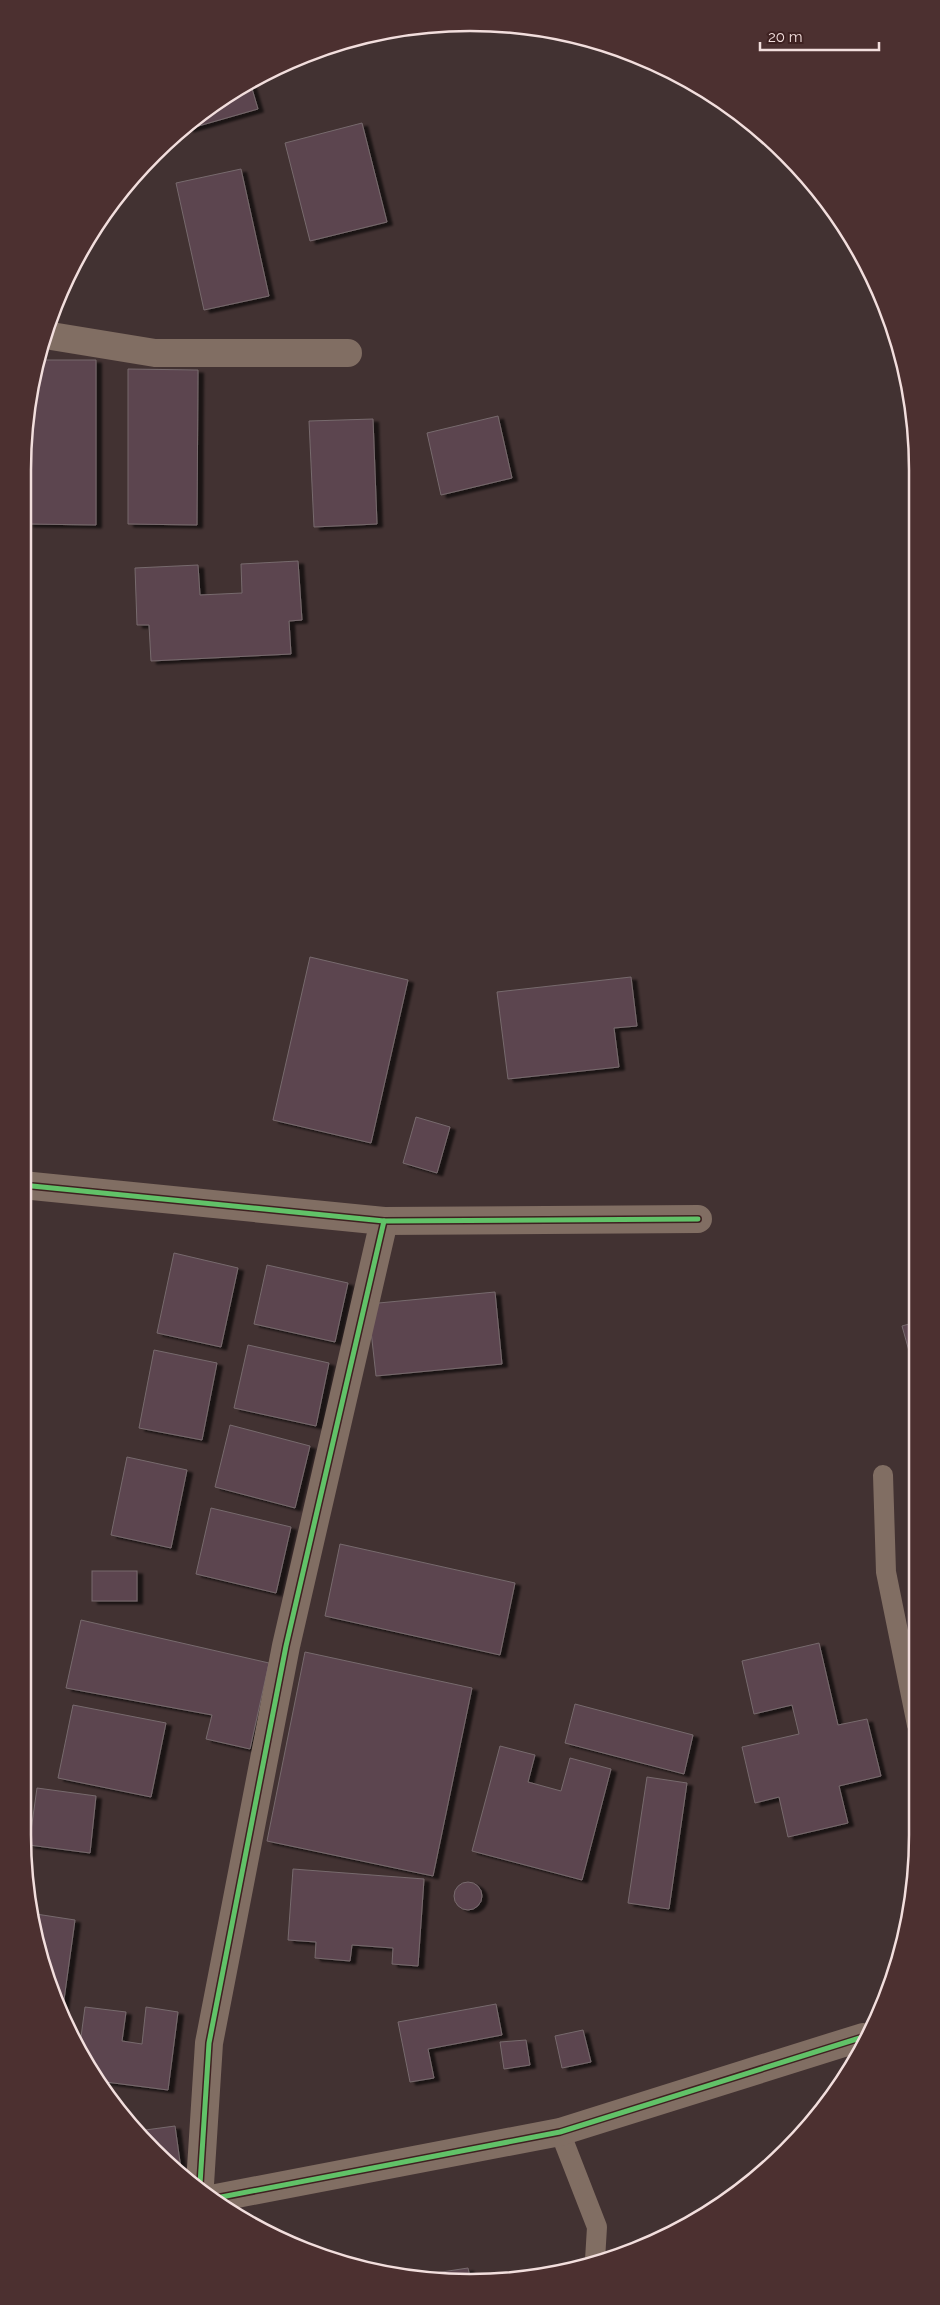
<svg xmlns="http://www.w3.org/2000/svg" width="940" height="2305" font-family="Raleway,sans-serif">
	<defs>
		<filter id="shadow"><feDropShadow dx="5.5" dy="3" stdDeviation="1" flood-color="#0009"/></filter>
	</defs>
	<rect width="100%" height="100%" fill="#423232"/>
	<g fill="#5c454f" stroke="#776a6d" filter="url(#shadow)">
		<path d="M250,82L258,109L188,129L186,125L197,115Z"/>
		<path d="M362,123L387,222L310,241L285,143Z"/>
		<path d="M241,169L269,296L204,310L176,183Z"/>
		<path d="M41,360H96V525L28,524V435Z"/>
		<path d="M128,369L198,370L197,525L128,524Z"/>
		<path d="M498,416L512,478L441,495L427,433Z"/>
		<path d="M373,419L377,524L314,527L309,421Z"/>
		<path d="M298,561L302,620L289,621L291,654L151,661L149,625H137L135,568L198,565L200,595L242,593L241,564Z"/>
		<path d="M310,957L408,980L371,1143L273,1120Z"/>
		<path d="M631,977L637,1026L614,1028L619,1067L508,1079L497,992Z"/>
		<path d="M416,1117L450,1127L437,1173L403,1163Z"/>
		<path d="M174,1253L238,1268L221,1347L157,1333Z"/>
		<path d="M267,1265L348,1283L335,1342L254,1324Z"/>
		<path d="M495,1292L502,1364L376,1376L368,1304Z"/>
		<path d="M916,1322V1376L902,1326Z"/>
		<path d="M248,1345L329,1363L316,1426L234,1408Z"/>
		<path d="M154,1350L217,1363L202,1440L139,1428Z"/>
		<path d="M230,1425L310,1446L295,1508L215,1487Z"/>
		<path d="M127,1457L187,1470L171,1548L111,1535Z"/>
		<path d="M211,1508L291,1527L276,1593L196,1574Z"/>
		<path d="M340,1544L515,1583L500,1655L325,1616Z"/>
		<rect x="92" y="1571" width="45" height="30"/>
		<path d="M81,1620L269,1663L250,1749L206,1739L212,1715L66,1688Z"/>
		<path d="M819,1643L838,1725L867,1719L881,1776L839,1786L848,1823L788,1837L779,1797L755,1803L742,1747L799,1734L792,1705L754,1714L742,1661Z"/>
		<path d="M305,1652L472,1688L433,1876L267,1841Z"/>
		<path d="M575,1704L693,1735L684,1774L565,1743Z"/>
		<path d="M73,1705L166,1723L151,1797L58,1778Z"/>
		<path d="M500,1746L535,1755L528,1782L561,1791L570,1758L611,1769L582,1880L472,1851Z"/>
		<path d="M647,1777L687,1783L669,1909L628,1903Z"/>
		<path d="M37,1788L96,1796L90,1853L29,1845Z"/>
		<path d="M293,1869L424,1879L418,1966L392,1964L393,1948L352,1945L350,1961L315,1958L316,1942L288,1940Z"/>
		<circle cx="468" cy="1896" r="14"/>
		<path d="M36,1914L75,1920L62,2014L46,1979Z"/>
		<path d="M496,2004L502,2035L428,2049L434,2078L410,2082L398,2022Z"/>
		<path d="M85,2007L126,2012L122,2041L142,2044L146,2007L178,2012L168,2090L98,2081L79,2052Z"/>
		<path d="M583,2030L591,2062L562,2068L555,2036Z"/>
		<path d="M526,2040L530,2065L504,2069L500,2042Z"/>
		<path d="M175,2126L181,2169L139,2134L138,2131Z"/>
		<path d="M468,2268L470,2277L435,2278V2273Z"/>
	</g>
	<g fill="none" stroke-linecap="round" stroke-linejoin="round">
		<g stroke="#816e63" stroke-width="20">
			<path d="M883,1475L886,1572L917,1725"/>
			<path d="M560,2132L597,2227L595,2260"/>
		</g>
		<g stroke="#816e63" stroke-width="28">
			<path d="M45,335L155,353H348"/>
			<path d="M22,1185L384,1221L698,1219"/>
			<path d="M200,2184L209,2043L286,1646L384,1221"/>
			<path d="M216,2198L560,2132L863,2037"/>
		</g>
		<g stroke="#3e2121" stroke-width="8">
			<g id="cycleway">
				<path d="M22,1185L384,1221L698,1219"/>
				<path d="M200,2184L209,2043L286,1646L384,1221"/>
				<path d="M216,2198L560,2132L863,2037"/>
			</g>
		</g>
		<use href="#cycleway" stroke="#61c268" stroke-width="5"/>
	</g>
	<path d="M0 0H940V2305H0ZM470 31H470A439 439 0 0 1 909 470V1835A439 439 0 0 1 470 2274H470A439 439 0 0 1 31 1835V470A439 439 0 0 1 470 31Z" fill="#4c3030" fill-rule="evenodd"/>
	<path fill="none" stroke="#f2dedd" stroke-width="2.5" d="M470 31H470A439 439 0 0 1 909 470V1835A439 439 0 0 1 470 2274H470A439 439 0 0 1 31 1835V470A439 439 0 0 1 470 31Z"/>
	<path d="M760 42v8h119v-8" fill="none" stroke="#f2dedd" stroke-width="2.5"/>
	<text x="768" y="42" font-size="15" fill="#f2dedd" stroke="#3e2121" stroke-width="4" paint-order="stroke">20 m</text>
</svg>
